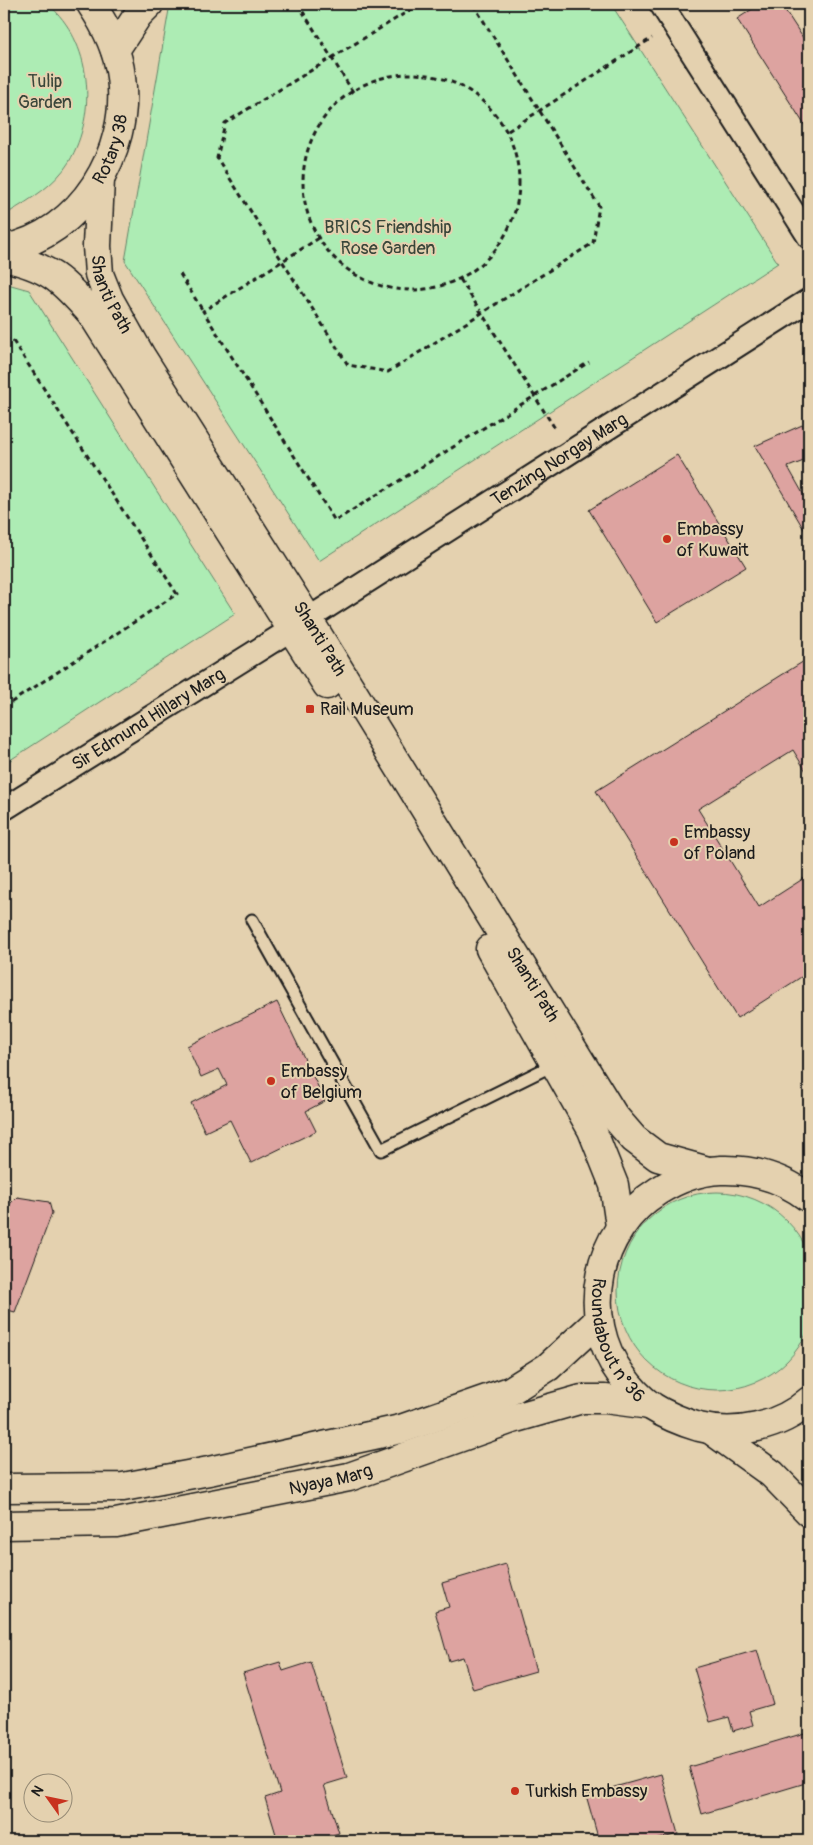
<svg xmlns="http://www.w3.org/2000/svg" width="813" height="1845" font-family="Pangolin,sans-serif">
	<rect width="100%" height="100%" fill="#e4d1af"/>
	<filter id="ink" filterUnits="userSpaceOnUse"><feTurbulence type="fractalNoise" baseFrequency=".02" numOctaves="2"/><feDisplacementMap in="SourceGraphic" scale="10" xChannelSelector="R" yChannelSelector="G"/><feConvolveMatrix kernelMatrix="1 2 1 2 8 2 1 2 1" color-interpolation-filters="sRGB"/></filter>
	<g filter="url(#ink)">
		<g fill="#adecb4" stroke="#648468">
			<path d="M4,4H48C92,42 98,112 69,162C55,185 31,199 8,213L4,214Z"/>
			<path d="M170,4H611L778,263L319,561L125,261Z"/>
			<path d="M4,283L29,290L235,614L4,764Z"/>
			<circle cx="717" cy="1291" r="99"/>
		</g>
		<g fill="#dda3a0" stroke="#1c1c1c">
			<path d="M760,4H781L809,47V132L737,19Z"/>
			<path d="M809,422V459L788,467L806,499L809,498V538L755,446Z"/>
			<path d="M677,455L746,567L657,622L589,510Z"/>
			<path d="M809,658V776L793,750L698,809L759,907L809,875V972L737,1018L596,791Z"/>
			<path d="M277,1002L325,1101L306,1111L316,1131L251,1163L230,1120L205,1132L191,1103L227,1085L219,1069L201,1077L187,1046Z"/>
			<path d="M17,1197L49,1202L52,1213L15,1312L4,1309V1206L7,1207Z"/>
			<path d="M506,1564L536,1671L473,1689L463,1657L449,1661L435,1611L449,1607L442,1583Z"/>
			<path d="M757,1650L773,1704L749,1711L753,1725L733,1731L729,1717L710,1722L694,1668Z"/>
			<path d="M280,1662L283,1671L311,1662L347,1778L324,1785L339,1833L312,1841H278L265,1798L280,1793L243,1673Z"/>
			<path d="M808,1732L809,1738V1782L702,1814L689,1767Z"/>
			<path d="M661,1774L678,1834L652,1841H599L586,1795Z"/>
		</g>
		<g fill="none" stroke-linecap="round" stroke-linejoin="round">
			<g stroke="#1c1c1c" stroke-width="15">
				<path id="lane" d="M252,920L381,1150L555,1064"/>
			</g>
			<g stroke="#1c1c1c" stroke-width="26">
				<g id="street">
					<path d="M661,4L809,237"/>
					<path id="s1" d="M4,809L308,619L809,300"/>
				</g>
			</g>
			<g stroke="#1c1c1c" stroke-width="31">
				<g id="secondary">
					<path d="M115,50L138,15L149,4"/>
					<path id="s2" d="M100,179L97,246L99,274L109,299L141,356L308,619L614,1116L634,1139L658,1157L708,1171"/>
					<path id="s3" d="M4,249C81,234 131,152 121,77C118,50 106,26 91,4"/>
					<path d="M4,257C50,267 62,280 92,314L327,685"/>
					<path d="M490,949L592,1130L614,1185L620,1226"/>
					<path id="s4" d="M809,1198C783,1178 754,1169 721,1170C698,1171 677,1179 658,1191C596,1230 578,1317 622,1376C630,1387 640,1398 651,1406C667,1416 682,1422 699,1427C736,1436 780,1427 809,1401"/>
					<path d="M711,1430L772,1474L809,1512"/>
					<path d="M4,1488L123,1487L209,1471L401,1429L510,1391L548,1367L599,1320"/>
					<path id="s5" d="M4,1525L116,1523L349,1477L512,1419L582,1399H605L650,1405"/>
				</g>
			</g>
			<g stroke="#1c1c1c" stroke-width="3" stroke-dasharray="5 4" stroke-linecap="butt">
				<path d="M298,4L353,92"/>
				<path d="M420,4L225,123L217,158L348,365L388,372L593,243L599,206L473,4"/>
				<circle cx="411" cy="182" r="108"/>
				<path d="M508,131L652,38"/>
				<path d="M319,238L203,311L335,521L589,362"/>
				<path d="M180,274L203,311"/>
				<path d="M460,279L556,430"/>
				<path d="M4,339L13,341L177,594L4,707"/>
			</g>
			<use href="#lane" stroke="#e4d1af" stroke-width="11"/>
			<use href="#street" stroke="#e4d1af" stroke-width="22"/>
			<use href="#secondary" stroke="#e4d1af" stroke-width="28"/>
		</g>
	</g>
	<g fill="#c8321e" stroke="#e4d1af" stroke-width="2">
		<circle cx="667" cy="539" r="5"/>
		<rect x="305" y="704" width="10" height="10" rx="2.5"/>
		<circle cx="674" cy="842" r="5"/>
		<circle cx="271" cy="1081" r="5"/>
		<circle cx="515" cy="1791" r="5"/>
	</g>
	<g text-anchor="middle" stroke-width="4" stroke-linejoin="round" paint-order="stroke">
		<g font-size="18" fill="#39463a" stroke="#e4d1af">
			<text x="45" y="87">Tulip<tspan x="45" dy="21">Garden</tspan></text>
			<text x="388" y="233">BRICS Friendship<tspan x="388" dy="21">Rose Garden</tspan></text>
		</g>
		<g font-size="18" fill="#1c1c1c" stroke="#e4d1af">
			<text dy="6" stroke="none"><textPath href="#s3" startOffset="154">Rotary 38</textPath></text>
			<text dy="6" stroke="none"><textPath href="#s2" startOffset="118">Shanti Path</textPath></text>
			<text dy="6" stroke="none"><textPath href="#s1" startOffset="656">Tenzing Norgay Marg</textPath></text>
			<text dy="6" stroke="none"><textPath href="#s2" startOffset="522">Shanti Path</textPath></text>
			<text dy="6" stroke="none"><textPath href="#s1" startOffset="170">Sir Edmund Hillary Marg</textPath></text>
			<text dy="6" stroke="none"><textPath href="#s2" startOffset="928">Shanti Path</textPath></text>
			<text dy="6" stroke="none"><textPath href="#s4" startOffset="336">Roundabout n°36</textPath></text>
			<text dy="6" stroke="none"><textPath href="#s5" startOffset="331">Nyaya Marg</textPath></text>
		</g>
		<g font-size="18" fill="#1c1c1c" stroke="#e4d1af" text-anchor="start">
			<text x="677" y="535">Embassy<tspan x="677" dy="21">of Kuwait</tspan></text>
			<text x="320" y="715">Rail Museum</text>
			<text x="684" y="838">Embassy<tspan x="684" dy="21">of Poland</tspan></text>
			<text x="281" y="1077">Embassy<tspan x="281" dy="21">of Belgium</tspan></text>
			<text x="525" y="1797">Turkish Embassy</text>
		</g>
	</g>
	<rect width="813" height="1845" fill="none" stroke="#e4d1af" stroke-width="20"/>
	<rect x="10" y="10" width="793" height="1825" fill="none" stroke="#1c1c1c" stroke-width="2" filter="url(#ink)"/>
	<g transform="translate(48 1798) rotate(303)"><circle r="24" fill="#e4d1af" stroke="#948974"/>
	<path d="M0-4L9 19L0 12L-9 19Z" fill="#c8321e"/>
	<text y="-8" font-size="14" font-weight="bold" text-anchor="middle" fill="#1c1c1c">N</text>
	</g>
</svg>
